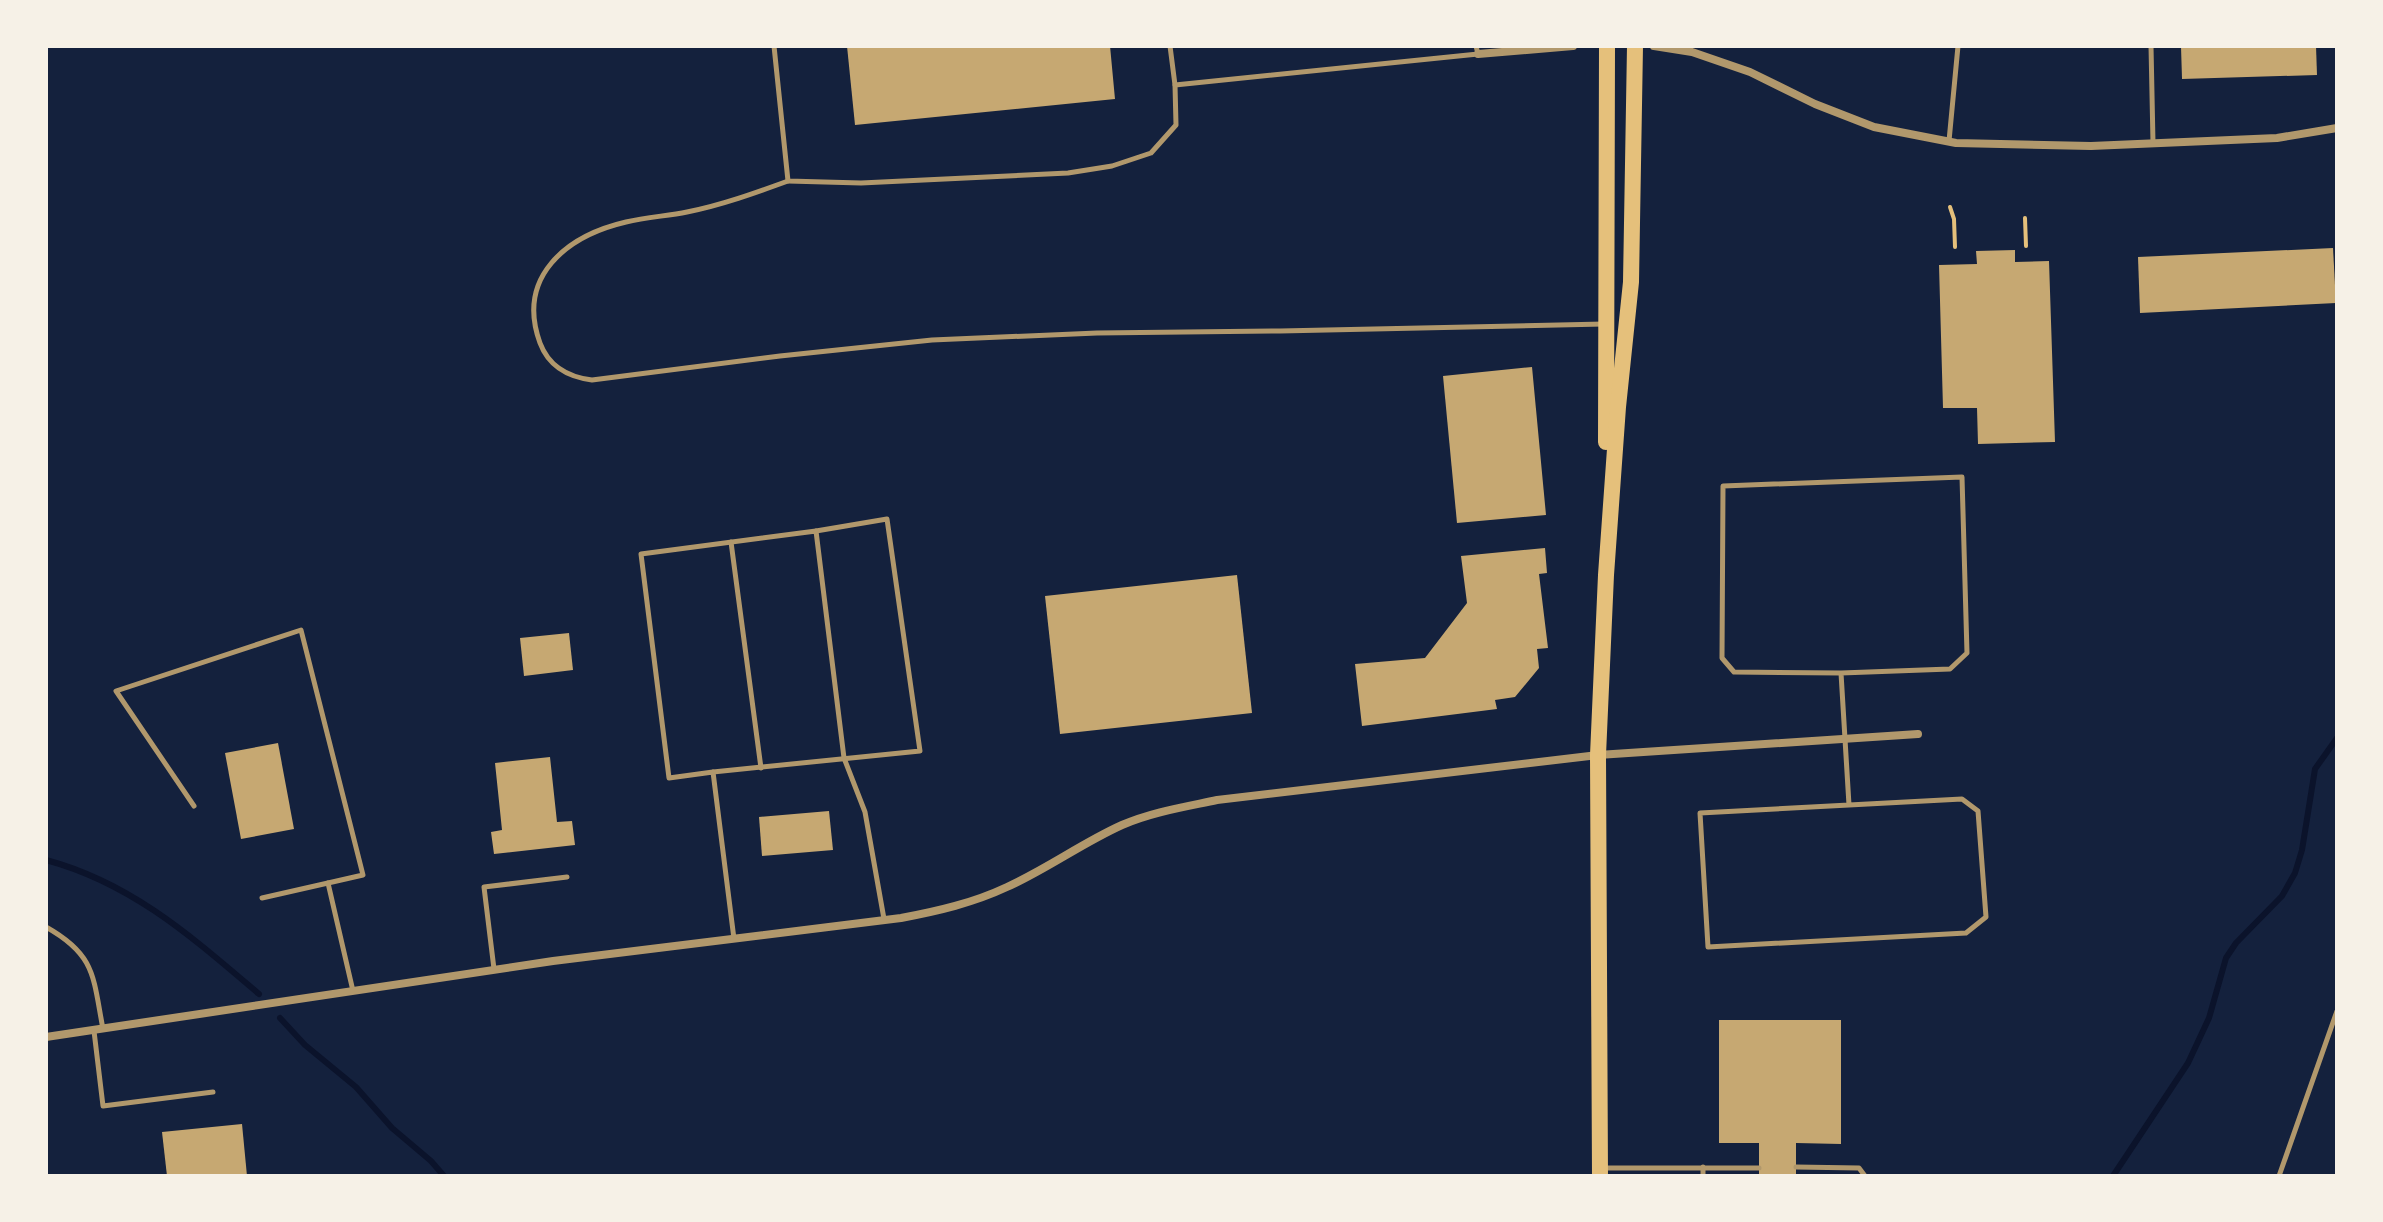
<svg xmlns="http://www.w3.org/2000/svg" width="2383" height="1222" font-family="'Roboto Condensed',sans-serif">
	<rect width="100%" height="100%" fill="#14213d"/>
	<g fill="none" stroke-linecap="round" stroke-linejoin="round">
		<g stroke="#0b132b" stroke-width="6">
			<path d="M46,860C132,883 193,938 259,994"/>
			<path d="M280,1018L305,1045L356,1087L392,1128L431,1161L444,1176"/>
			<path d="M2113,1176L2188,1063L2209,1018L2226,958L2236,943L2282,896L2295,873L2302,850L2315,769L2337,738"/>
		</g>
	</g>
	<g fill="#c6a872">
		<path d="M847,46H1110L1115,99L855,125Z"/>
		<path d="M2181,46H2316L2317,75L2182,79Z"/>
		<path d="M2333,248L2336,303L2140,313L2138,257Z"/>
		<path d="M2015,250V262L2049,261L2055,442L1978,444L1977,408H1943L1939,265L1977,264L1976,251Z"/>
		<path d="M1532,367L1546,515L1457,523L1443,376Z"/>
		<path d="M1545,548L1547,573L1539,574L1548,648L1537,649L1539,668L1515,697L1495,700L1497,709L1362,726L1355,664L1425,658L1467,603L1461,556Z"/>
		<path d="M1237,575L1252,713L1060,734L1045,596Z"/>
		<path d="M569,633L573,670L524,676L520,638Z"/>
		<path d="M278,743L294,829L241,839L225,753Z"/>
		<path d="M550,757L557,822L572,821L575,845L494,854L491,832L502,830L495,763Z"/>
		<path d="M829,811L833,850L762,856L759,817Z"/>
		<path d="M1719,1020H1841V1144L1796,1143V1176H1759V1143H1719Z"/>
		<path d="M242,1124L247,1176H167L162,1132Z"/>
	</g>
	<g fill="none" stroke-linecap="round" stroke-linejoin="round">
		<g stroke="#e5c07b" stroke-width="4">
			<path d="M1950,207L1954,219L1955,247"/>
			<path d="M2025,218L2026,246"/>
		</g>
		<g stroke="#b1986c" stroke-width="5">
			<path d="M774,46L788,181L861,183L1068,173L1112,166L1151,153L1176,125L1175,85L1170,46"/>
			<path d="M2151,46L2153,143"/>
			<path d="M1175,85L1478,54L1476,46"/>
			<path d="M1949,141L1958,46"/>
			<path d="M788,181C755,193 722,205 687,212C667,216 647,217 626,222C566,236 516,277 540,343C549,367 568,377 592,380L780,356L932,340L1097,333L1280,331L1604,324"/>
			<path d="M731,542L761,768"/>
			<path d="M1841,673L1734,672L1722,658L1723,486L1962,477L1967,653L1950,669L1841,673L1849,805L1700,813L1708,947L1966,933L1986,917L1978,811L1962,799L1849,805"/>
			<path d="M713,772L920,751L887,519L816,531"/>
			<path d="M194,806L116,691L301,630L363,875L328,883L353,991"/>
			<path d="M262,898L328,883"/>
			<path d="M46,927C96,955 93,977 103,1029"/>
			<path d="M734,939L713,772L669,778L641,554L816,531L844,758L865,812L884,919"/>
			<path d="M494,969L484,887L567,877"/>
			<path d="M94,1031L103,1106L213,1092"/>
			<path d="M1796,1167L1859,1168L1865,1176"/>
			<path d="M1604,1168H1759"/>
			<path d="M1703,1176V1167"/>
			<path d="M2279,1176L2337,1011"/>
		</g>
		<g stroke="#b1986c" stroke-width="8">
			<path d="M1654,46L1692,52L1750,72L1815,104L1874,127L1956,143L2091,146L2277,138L2337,128"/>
			<path d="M1478,54L1573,46"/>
			<path d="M46,1037L553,961L901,918C938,911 973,903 1007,887C1047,869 1082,843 1122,825C1152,812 1184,807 1217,800L1598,755L1918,734"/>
		</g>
		<g stroke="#e5c07b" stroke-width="16">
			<path d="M1606,442L1607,46"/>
			<path d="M1600,1176L1598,755L1606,575L1618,407L1631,282L1635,46"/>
		</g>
	</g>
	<rect width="2383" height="1222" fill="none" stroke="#f6f1e7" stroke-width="96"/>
</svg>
